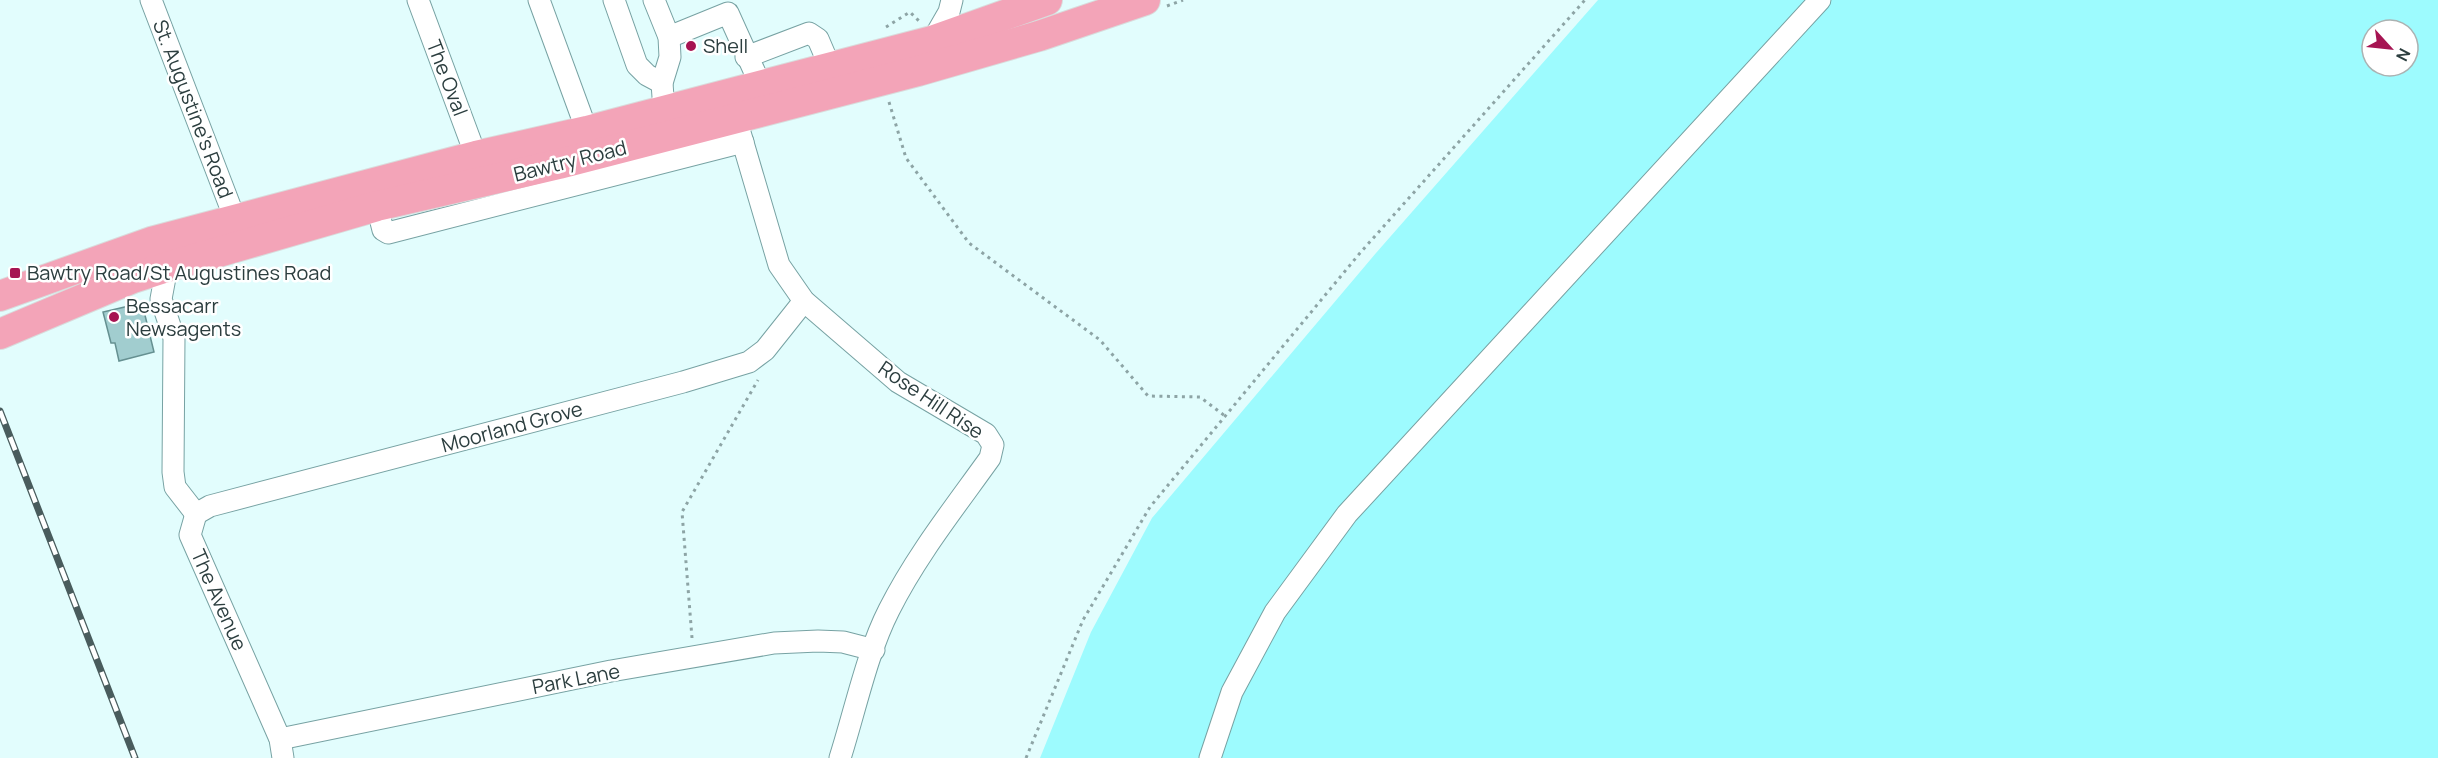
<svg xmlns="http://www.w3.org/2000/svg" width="2438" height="758" font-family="Manrope,sans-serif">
	<rect width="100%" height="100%" fill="#e2fdfd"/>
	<path fill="#9dfbfe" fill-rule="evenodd" d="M1598,0H2438V758H1040L1091,632L1152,518L1376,253ZM2372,30H2408V66H2372Z"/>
	<path fill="#a1cdcf" stroke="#659091" stroke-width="1.5" d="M142,303L154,352L119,361L115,343H111L103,312Z"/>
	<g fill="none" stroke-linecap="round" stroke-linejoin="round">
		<g stroke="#77a2a3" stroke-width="23">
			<g id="minor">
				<path d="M151,0L235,219"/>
				<path d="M418,0L476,156"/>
				<path d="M539,0L587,131"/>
				<path d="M614,0L637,65L647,75L662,83"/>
				<path d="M654,0L669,37L670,57L662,83L664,111"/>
				<path d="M669,37L728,13L761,86"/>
				<path d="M930,45L949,12L952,0"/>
				<path d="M746,57L809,33L818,39L830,67"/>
				<path d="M736,119L779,265L804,301L898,382L986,434L993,445L990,458C955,507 916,556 889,610C867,653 855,711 840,758"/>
				<path d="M377,206L383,230L388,233L743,142"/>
				<path d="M167,267L161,299L174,338L173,472L175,487L196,514"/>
				<path d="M196,514L210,506L683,382L749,362L765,350L804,301"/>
				<path d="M196,514L190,535L280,739L283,758"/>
				<path d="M280,739L611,671L774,643L818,641L843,642L874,650"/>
				<path d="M1210,758L1232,692L1275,612L1347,514L1820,0"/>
			</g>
		</g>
		<g stroke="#d9dcdc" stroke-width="32">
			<g id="highway">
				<path d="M0,296L151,242L476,156L587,131L932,41L1047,0"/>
				<path d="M0,334L133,278L167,267L377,206L559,164L918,71L1039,36L1145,0"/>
			</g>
		</g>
		<g stroke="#8da4a5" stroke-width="3" stroke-dasharray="3 4.5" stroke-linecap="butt">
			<path d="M1167,6L1183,0"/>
			<path d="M886,27L910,12L919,21"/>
			<path d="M889,102L906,158L969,243L1100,340L1148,396L1200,397L1225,416"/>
			<path d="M692,638L682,512L758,380"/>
			<path d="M1026,758L1083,620L1150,507L1360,253L1585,0"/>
		</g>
		<use href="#minor" stroke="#fff" stroke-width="21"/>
		<use href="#highway" stroke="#f3a4b8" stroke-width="30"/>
		<g stroke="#495c5d" stroke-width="7">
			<path id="rail" d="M0,411L135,758"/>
		</g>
		<use href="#rail" stroke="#fff" stroke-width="4.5" stroke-dasharray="14" stroke-linecap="butt"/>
	</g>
	<g fill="#a61452" stroke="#fff" stroke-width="2">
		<circle cx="691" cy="46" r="6"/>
		<rect x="9" y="267" width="12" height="12" rx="3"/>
		<circle cx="114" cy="317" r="6"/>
	</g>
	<g text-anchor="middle" stroke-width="5" stroke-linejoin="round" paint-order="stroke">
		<g font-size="20" fill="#2c3e3f" stroke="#fff" text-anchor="start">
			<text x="703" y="53">Shell</text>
			<text x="27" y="280">Bawtry Road/St Augustines Road</text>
			<text x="126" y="313">Bessacarr<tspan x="126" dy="23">Newsagents</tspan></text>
		</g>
		<g font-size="20" fill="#2c3e3f" stroke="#fff">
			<text transform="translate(447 78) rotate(69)" y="7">The Oval</text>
			<text transform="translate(193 109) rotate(69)" y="7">St. Augustine's Road</text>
			<text transform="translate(570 161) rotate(-14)" y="7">Bawtry Road</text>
			<text transform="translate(931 400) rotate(34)" y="7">Rose Hill Rise</text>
			<text transform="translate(512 427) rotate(-15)" y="7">Moorland Grove</text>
			<text transform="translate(219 600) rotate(66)" y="7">The Avenue</text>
			<text transform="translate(576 679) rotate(-11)" y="7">Park Lane</text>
		</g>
	</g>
	<g transform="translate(2390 48) rotate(117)"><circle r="28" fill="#ffffff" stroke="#abb2b2" stroke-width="1.5"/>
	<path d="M0-4.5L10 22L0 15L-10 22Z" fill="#a61452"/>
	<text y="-9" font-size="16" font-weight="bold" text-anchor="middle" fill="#2c3e3f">N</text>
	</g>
</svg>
